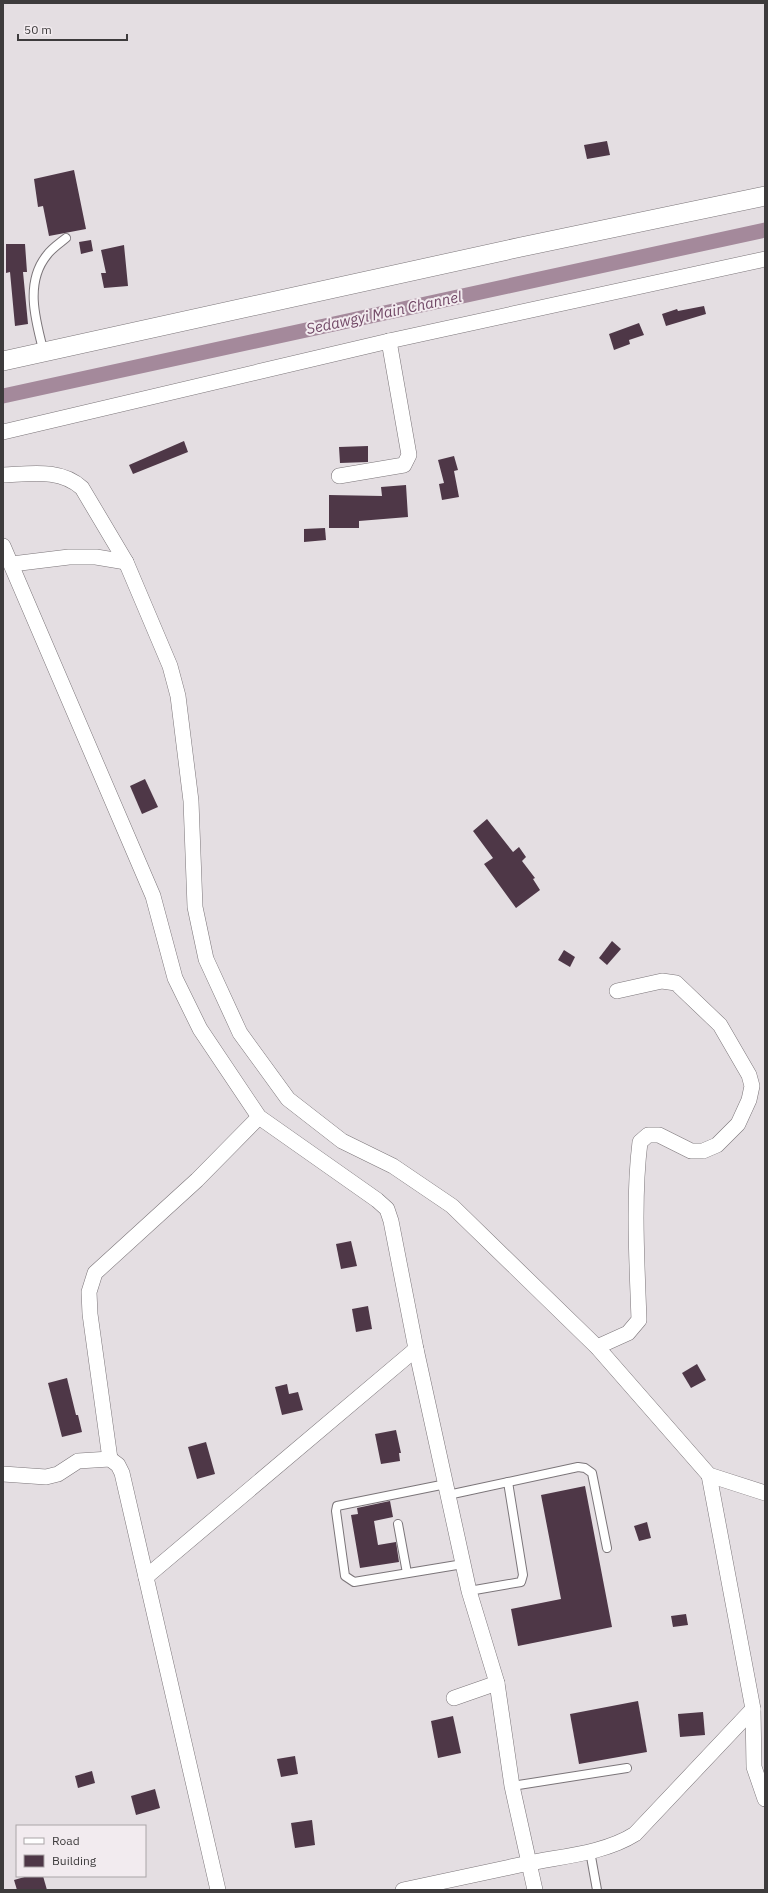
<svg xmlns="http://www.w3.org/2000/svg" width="768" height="1893" font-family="'IBM Plex Sans',sans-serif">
	<rect width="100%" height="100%" fill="#e4dee2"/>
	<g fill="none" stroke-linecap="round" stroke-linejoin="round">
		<path stroke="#a4899b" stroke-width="15" d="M3,396L765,230"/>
	</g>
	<g fill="#4e3747">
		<path d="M607,141L610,155L587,159L584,145Z"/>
		<path d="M74,170L86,229L49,236L43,206L38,207L34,179Z"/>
		<path d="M91,240L93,251L81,254L79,242Z"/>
		<path d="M6,244H25L27,272H23L28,324L15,326L10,272L6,273Z"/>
		<path d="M124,245L128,286L104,288L101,273H106L101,250Z"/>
		<path d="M704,306L706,314L666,326L662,314L677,309L678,311Z"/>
		<path d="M639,323L644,335L629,340L630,344L614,350L609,334Z"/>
		<path d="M184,441L188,452L133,474L129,465Z"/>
		<path d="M368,446V462L340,463L339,447Z"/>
		<path d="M454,456L458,470L454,471L459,497L442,500L439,484L444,483L438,460Z"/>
		<path d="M406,485L408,517L359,521V528H329V495L382,496L381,487Z"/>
		<path d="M325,528L326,540L304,542V529Z"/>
		<path d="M145,779L158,807L142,814L130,786Z"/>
		<path d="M487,819L513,852L519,847L526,857L522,861L535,878L533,879L540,890L516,908L484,864L493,858L473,831Z"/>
		<path d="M612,941L621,949L607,965L599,958Z"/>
		<path d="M564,950L575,957L570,967L558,960Z"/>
		<path d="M351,1241L357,1266L341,1269L336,1244Z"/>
		<path d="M368,1306L372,1329L356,1332L352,1309Z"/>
		<path d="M697,1364L706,1380L691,1388L682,1373Z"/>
		<path d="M67,1378L76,1415H78L82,1432L62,1437L48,1383Z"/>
		<path d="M287,1384L289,1394L298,1392L303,1410L282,1415L275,1387Z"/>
		<path d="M396,1430L401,1453H399L400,1461L381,1464L375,1434Z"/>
		<path d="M206,1442L215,1474L197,1479L188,1447Z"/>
		<path d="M585,1486L612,1627L518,1646L511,1609L561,1599L541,1495Z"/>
		<path d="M390,1501L393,1517L374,1521L378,1545L396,1542L399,1562L360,1568L351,1515L358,1514L357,1508Z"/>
		<path d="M647,1522L651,1538L639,1541L634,1526Z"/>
		<path d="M686,1614L688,1625L673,1627L671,1616Z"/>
		<path d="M638,1701L647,1752L579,1764L570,1714Z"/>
		<path d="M703,1712L705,1735L680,1737L678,1714Z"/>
		<path d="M453,1716L461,1753L438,1758L431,1721Z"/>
		<path d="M295,1756L298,1774L281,1777L277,1759Z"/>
		<path d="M92,1771L95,1783L78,1788L75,1776Z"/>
		<path d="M155,1789L160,1808L136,1815L131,1796Z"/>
		<path d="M312,1820L315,1845L295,1848L291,1823Z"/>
		<path d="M28,1876H43L47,1890H17L14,1880Z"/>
	</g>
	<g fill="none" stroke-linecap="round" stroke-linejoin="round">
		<g stroke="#7b7579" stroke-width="10">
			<g id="service">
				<path d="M44,353C36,322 24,283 47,255C52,248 60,243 66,238"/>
				<path d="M446,1484L337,1506L336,1511L345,1576L354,1582L463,1564"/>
				<path d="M448,1495L578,1467L585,1468L592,1473L607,1548"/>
				<path d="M398,1524L407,1573"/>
				<path d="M469,1591L521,1582L523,1575L508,1482"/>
				<path d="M512,1786L627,1768"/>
				<path d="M590,1851L597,1890"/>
			</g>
		</g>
		<g stroke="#7b7579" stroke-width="16">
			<g id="minor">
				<path d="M3,432L389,341L765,259"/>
				<path d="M3,475C30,474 60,468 82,488L126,562L170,666L178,696L191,801L195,907L206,959L240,1033L288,1099L342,1141L393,1166L452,1206L597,1347L709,1475L765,1493"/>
				<path d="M339,476L404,465L409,455L389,341"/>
				<path d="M3,546L153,896L175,978L200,1029L259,1117L377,1200L387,1209L391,1221L416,1349L469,1591L497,1683L512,1786L529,1863C564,1856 605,1853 635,1834L753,1709"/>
				<path d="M12,564L69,557H96L126,562"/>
				<path d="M597,1347L628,1333L639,1320C637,1263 633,1198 640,1142L648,1135H659L691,1151H703L717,1145L738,1124L749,1100L752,1086L749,1075L720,1025L676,983L662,981L617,991"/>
				<path d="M110,1459L90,1314L89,1292L95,1273L197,1180L259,1117"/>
				<path d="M3,1474L46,1477L58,1474L78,1461L110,1459L118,1465L122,1473L218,1890"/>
				<path d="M709,1475L753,1709L754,1767L765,1799"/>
				<path d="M146,1577L416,1349"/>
				<path d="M454,1698L497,1683"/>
				<path d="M403,1890L529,1863L535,1890"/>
			</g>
		</g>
		<g stroke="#7b7579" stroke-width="20">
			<path id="tertiary" d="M3,361L521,247L765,196"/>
		</g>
		<use href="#service" stroke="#fff" stroke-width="8"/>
		<use href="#minor" stroke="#fff" stroke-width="15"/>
		<use href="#tertiary" stroke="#fff" stroke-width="19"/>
	</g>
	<g text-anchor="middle" stroke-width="4" stroke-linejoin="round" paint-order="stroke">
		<g font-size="15" font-style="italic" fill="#704765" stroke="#f2ebef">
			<text transform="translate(384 313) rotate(-12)" y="5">Sedawgyi Main Channel</text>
		</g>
	</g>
	<rect width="768" height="1893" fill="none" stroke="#3d3b3c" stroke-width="8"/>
	<rect x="16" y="1825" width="130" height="52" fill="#f2ebef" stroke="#aaa5a7"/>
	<rect x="24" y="1838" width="20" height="6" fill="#ffffff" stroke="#aaa5a7"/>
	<text x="52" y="1845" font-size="12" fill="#3d3b3c">Road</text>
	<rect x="24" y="1855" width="20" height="12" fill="#4e3747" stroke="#aaa5a7"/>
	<text x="52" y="1865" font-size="12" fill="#3d3b3c">Building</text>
	<path d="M18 34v6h109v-6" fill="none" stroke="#3d3b3c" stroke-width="2"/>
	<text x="24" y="34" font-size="12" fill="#3d3b3c" stroke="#f2ebef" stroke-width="3" paint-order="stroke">50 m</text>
</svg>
